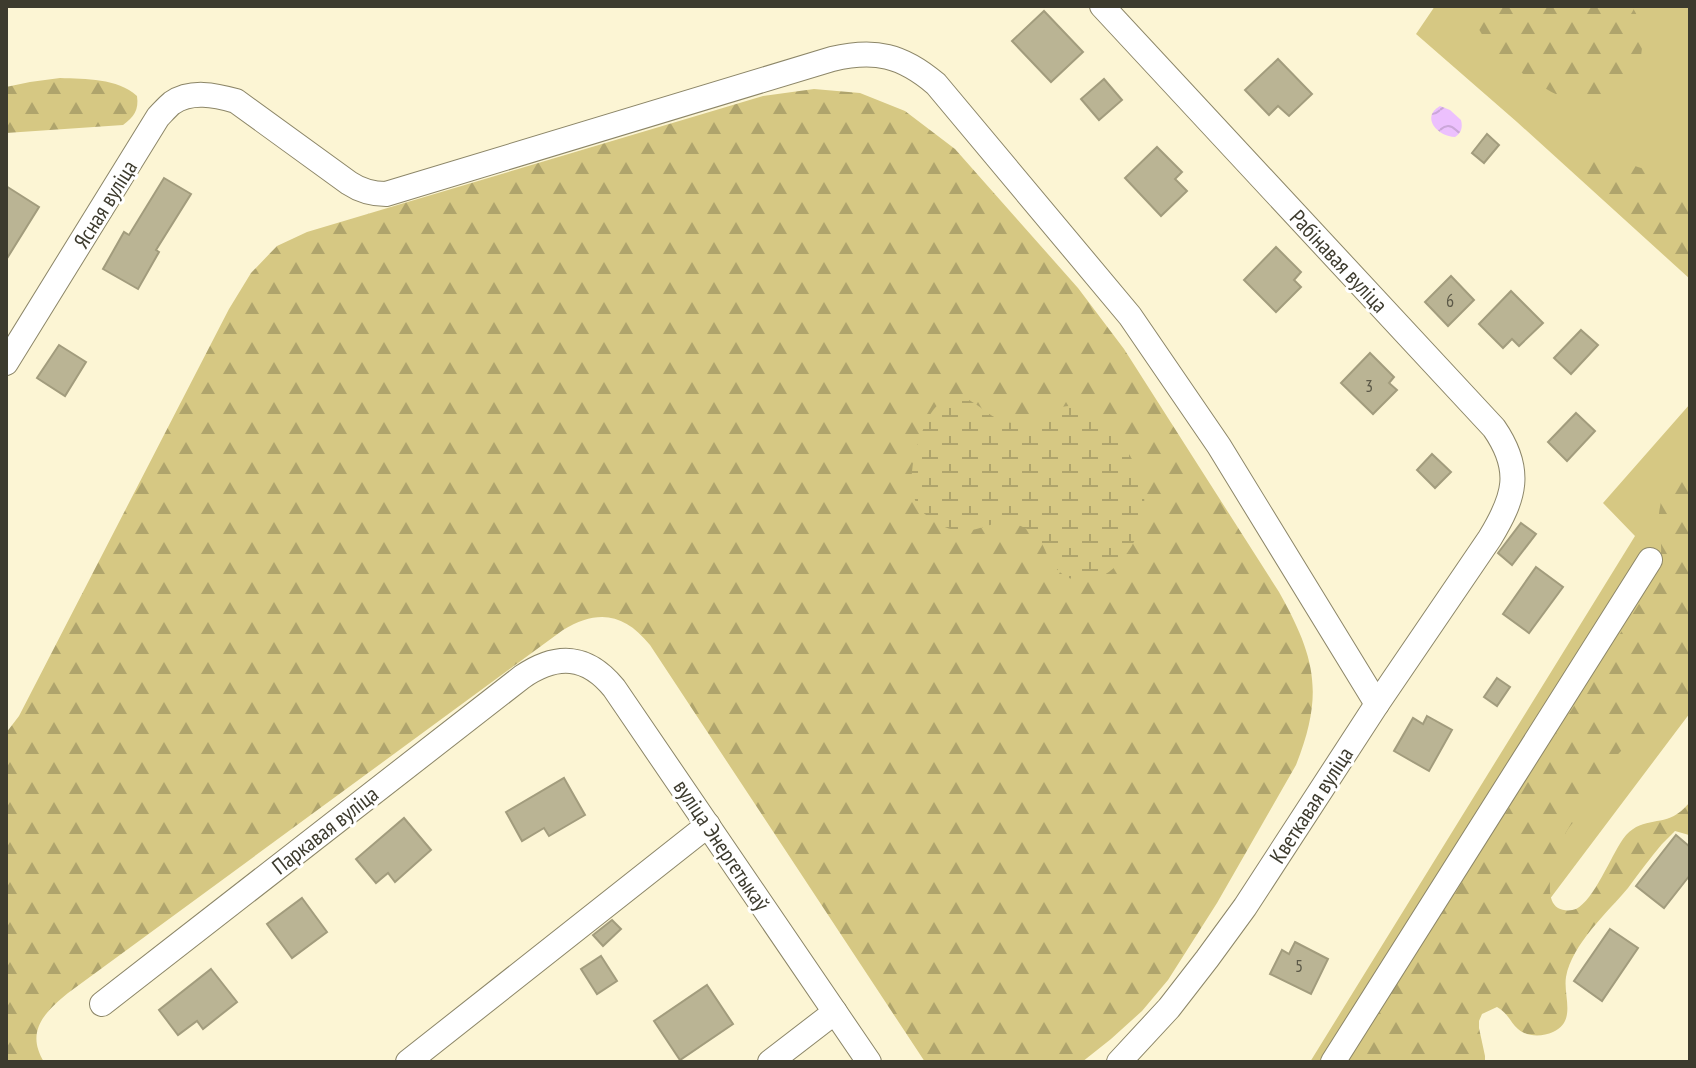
<svg xmlns="http://www.w3.org/2000/svg" width="1696" height="1068" font-family="'PT Sans Narrow',sans-serif">
	<defs>
		<pattern id="forest-firs" width="22" height="20" patternUnits="userSpaceOnUse" patternTransform="scale(2)"><rect width="22" height="20" fill="#d6c883"/><path d="M5 1l3.5 6h-7zM16 11l3.5 6h-7z" fill="#afa46c"/></pattern>
		<pattern id="wetland-marsh" width="20" height="14" patternUnits="userSpaceOnUse" patternTransform="scale(2)"><rect width="20" height="14" fill="#d6c883"/><path d="M1 5h8M5 5V1M11 12h8M15 12V8" fill="none" stroke="#afa46c"/></pattern>
		<pattern id="water-waves" width="16" height="10" patternUnits="userSpaceOnUse" patternTransform="scale(2)"><rect width="16" height="10" fill="#ecc0fd"/><path d="M0 5q4-4 8 0t8 0" fill="none" stroke="#cba6d9"/></pattern>
	</defs>
	<rect width="100%" height="100%" fill="#fcf5d4"/>
	<g fill="#d6c883">
		<path d="M1435,6H1690V279L1517,122L1416,34Z"/>
		<path d="M1690,404V713L1427,1062H1310L1635,536L1603,503Z"/>
	</g>
	<g fill="url(#forest-firs)">
		<path d="M1470,6H1631C1656,35 1637,101 1599,106C1568,110 1509,67 1489,44C1480,33 1473,20 1470,6Z"/>
		<path d="M60,78C86,79 117,78 137,96C139,110 134,117 123,125L6,133V87L30,82Z"/>
		<path d="M814,89L860,93L905,111L955,149L1078,288L1124,349L1279,592C1316,658 1324,694 1296,765L1217,903L1168,980L1142,1011L1111,1039L1082,1062H925L650,645C624,613 598,609 563,630L68,993C45,1012 25,1031 44,1062H6V733L19,716L229,309L251,273L277,246L307,232L763,96Z"/>
		<path d="M1593,155H1601L1675,179L1690,180V270L1588,180C1583,169 1583,161 1593,155Z"/>
		<path d="M1690,459V705C1683,714 1676,726 1667,733C1647,748 1632,735 1614,759C1605,771 1603,784 1596,797C1589,809 1576,817 1568,829C1558,844 1539,896 1558,908C1563,911 1571,911 1576,909C1594,900 1611,856 1623,839C1640,816 1660,826 1677,814C1682,811 1686,806 1690,802V834L1689,835L1675,831L1662,844C1650,858 1639,873 1628,888C1607,913 1572,944 1566,977C1563,996 1577,1021 1553,1032C1542,1037 1527,1037 1518,1029C1510,1022 1508,1013 1497,1007L1482,1014L1479,1021V1028L1485,1056V1062H1347L1648,590C1655,578 1660,567 1661,553C1662,540 1658,527 1659,514C1661,492 1672,472 1690,459Z"/>
	</g>
	<path fill="url(#wetland-marsh)" d="M960,396C981,403 990,421 1013,423C1040,425 1054,399 1081,408C1099,414 1112,428 1122,443C1128,453 1136,464 1140,475C1151,507 1140,542 1117,565C1091,591 1059,585 1045,550C1036,527 1013,520 990,525C980,528 971,531 961,531C952,530 945,528 938,523C932,519 923,514 919,508C904,484 915,448 925,425C933,407 940,399 960,396Z"/>
	<path fill="url(#water-waves)" d="M1440,106L1450,110L1461,120C1463,128 1461,133 1455,137C1438,137 1420,117 1440,106Z"/>
	<g fill="#bab494" stroke="#a29c7d" stroke-width="2">
		<path d="M1044,11L1083,52L1051,82L1012,41Z"/>
		<path d="M1278,59L1312,94L1289,116L1278,106L1269,115L1245,90Z"/>
		<path d="M1104,79L1122,100L1099,120L1081,99Z"/>
		<path d="M1487,134L1499,145L1484,163L1472,153Z"/>
		<path d="M1157,147L1182,172L1175,179L1187,191L1161,216L1125,178Z"/>
		<path d="M164,178L191,194L156,250L159,252L138,289L103,269L124,232L129,235Z"/>
		<path d="M6,186L39,207L6,260Z"/>
		<path d="M1276,247L1301,272L1294,280L1301,287L1276,312L1244,280Z"/>
		<path d="M1451,276L1474,300L1448,326L1425,302Z"/>
		<path d="M1511,291L1543,323L1519,346L1512,339L1503,348L1479,324Z"/>
		<path d="M1581,330L1598,345L1571,374L1554,358Z"/>
		<path d="M59,345L86,362L65,396L37,378Z"/>
		<path d="M1370,353L1394,377L1389,383L1397,390L1373,414L1341,383Z"/>
		<path d="M1576,413L1595,431L1567,461L1548,442Z"/>
		<path d="M1432,454L1451,472L1435,488L1417,470Z"/>
		<path d="M1521,523L1536,534L1512,565L1498,553Z"/>
		<path d="M1536,567L1563,587L1529,633L1503,614Z"/>
		<path d="M1497,678L1510,687L1497,706L1484,697Z"/>
		<path d="M1427,716L1452,730L1429,771L1394,751L1413,718L1423,724Z"/>
		<path d="M564,778L585,815L549,836L544,828L522,841L506,812Z"/>
		<path d="M404,818L431,850L395,882L388,873L376,883L356,859Z"/>
		<path d="M1676,835L1690,847V875L1664,908L1636,886Z"/>
		<path d="M302,898L327,932L292,958L267,924Z"/>
		<path d="M612,920L621,929L603,946L593,935Z"/>
		<path d="M1610,929L1638,948L1602,1001L1574,981Z"/>
		<path d="M1295,942L1328,959L1311,994L1270,974L1282,950L1289,954Z"/>
		<path d="M601,956L617,981L597,994L581,969Z"/>
		<path d="M211,969L237,1002L203,1029L197,1021L178,1035L159,1010Z"/>
		<path d="M707,985L733,1024L680,1060L654,1021Z"/>
	</g>
	<g fill="none" stroke-linecap="round" stroke-linejoin="round">
		<g stroke="#8c8668" stroke-width="26">
			<g id="minor">
				<path d="M1102,6L1494,428C1523,470 1515,497 1490,538L1377,704L1245,907L1207,959L1169,1008L1119,1062"/>
				<path d="M6,363L158,117C162,113 167,107 172,103C191,90 215,95 236,101L349,183C361,191 372,194 386,194L832,59C875,49 902,55 936,84L1130,316L1219,446L1377,704"/>
				<path d="M102,1004L522,677C557,653 587,655 614,688L869,1062"/>
				<path d="M408,1062L708,825"/>
				<path d="M770,1062L835,1012"/>
				<path d="M1333,1062L1650,560"/>
			</g>
		</g>
		<use href="#minor" stroke="#fff" stroke-width="24"/>
	</g>
	<g text-anchor="middle" stroke-width="6" stroke-linejoin="round" paint-order="stroke">
		<g font-size="18" fill="#5c5948">
			<text x="1450" y="307">6</text>
			<text x="1369" y="392">3</text>
			<text x="1299" y="972">5</text>
		</g>
		<g font-size="22" fill="#3d3b2e" stroke="#fff">
			<text transform="translate(105 204) rotate(-58)" y="8">Ясная вуліца</text>
			<text transform="translate(1339 261) rotate(47)" y="8">Рабінавая вуліца</text>
			<text transform="translate(1311 805) rotate(-57)" y="8">Кветкавая вуліца</text>
			<text transform="translate(325 830) rotate(-38)" y="8">Паркавая вуліца</text>
			<text transform="translate(722 845) rotate(56)" y="8">вуліца Энергетыкаў</text>
		</g>
	</g>
	<rect width="1696" height="1068" fill="none" stroke="#3d3b2e" stroke-width="16"/>
</svg>
